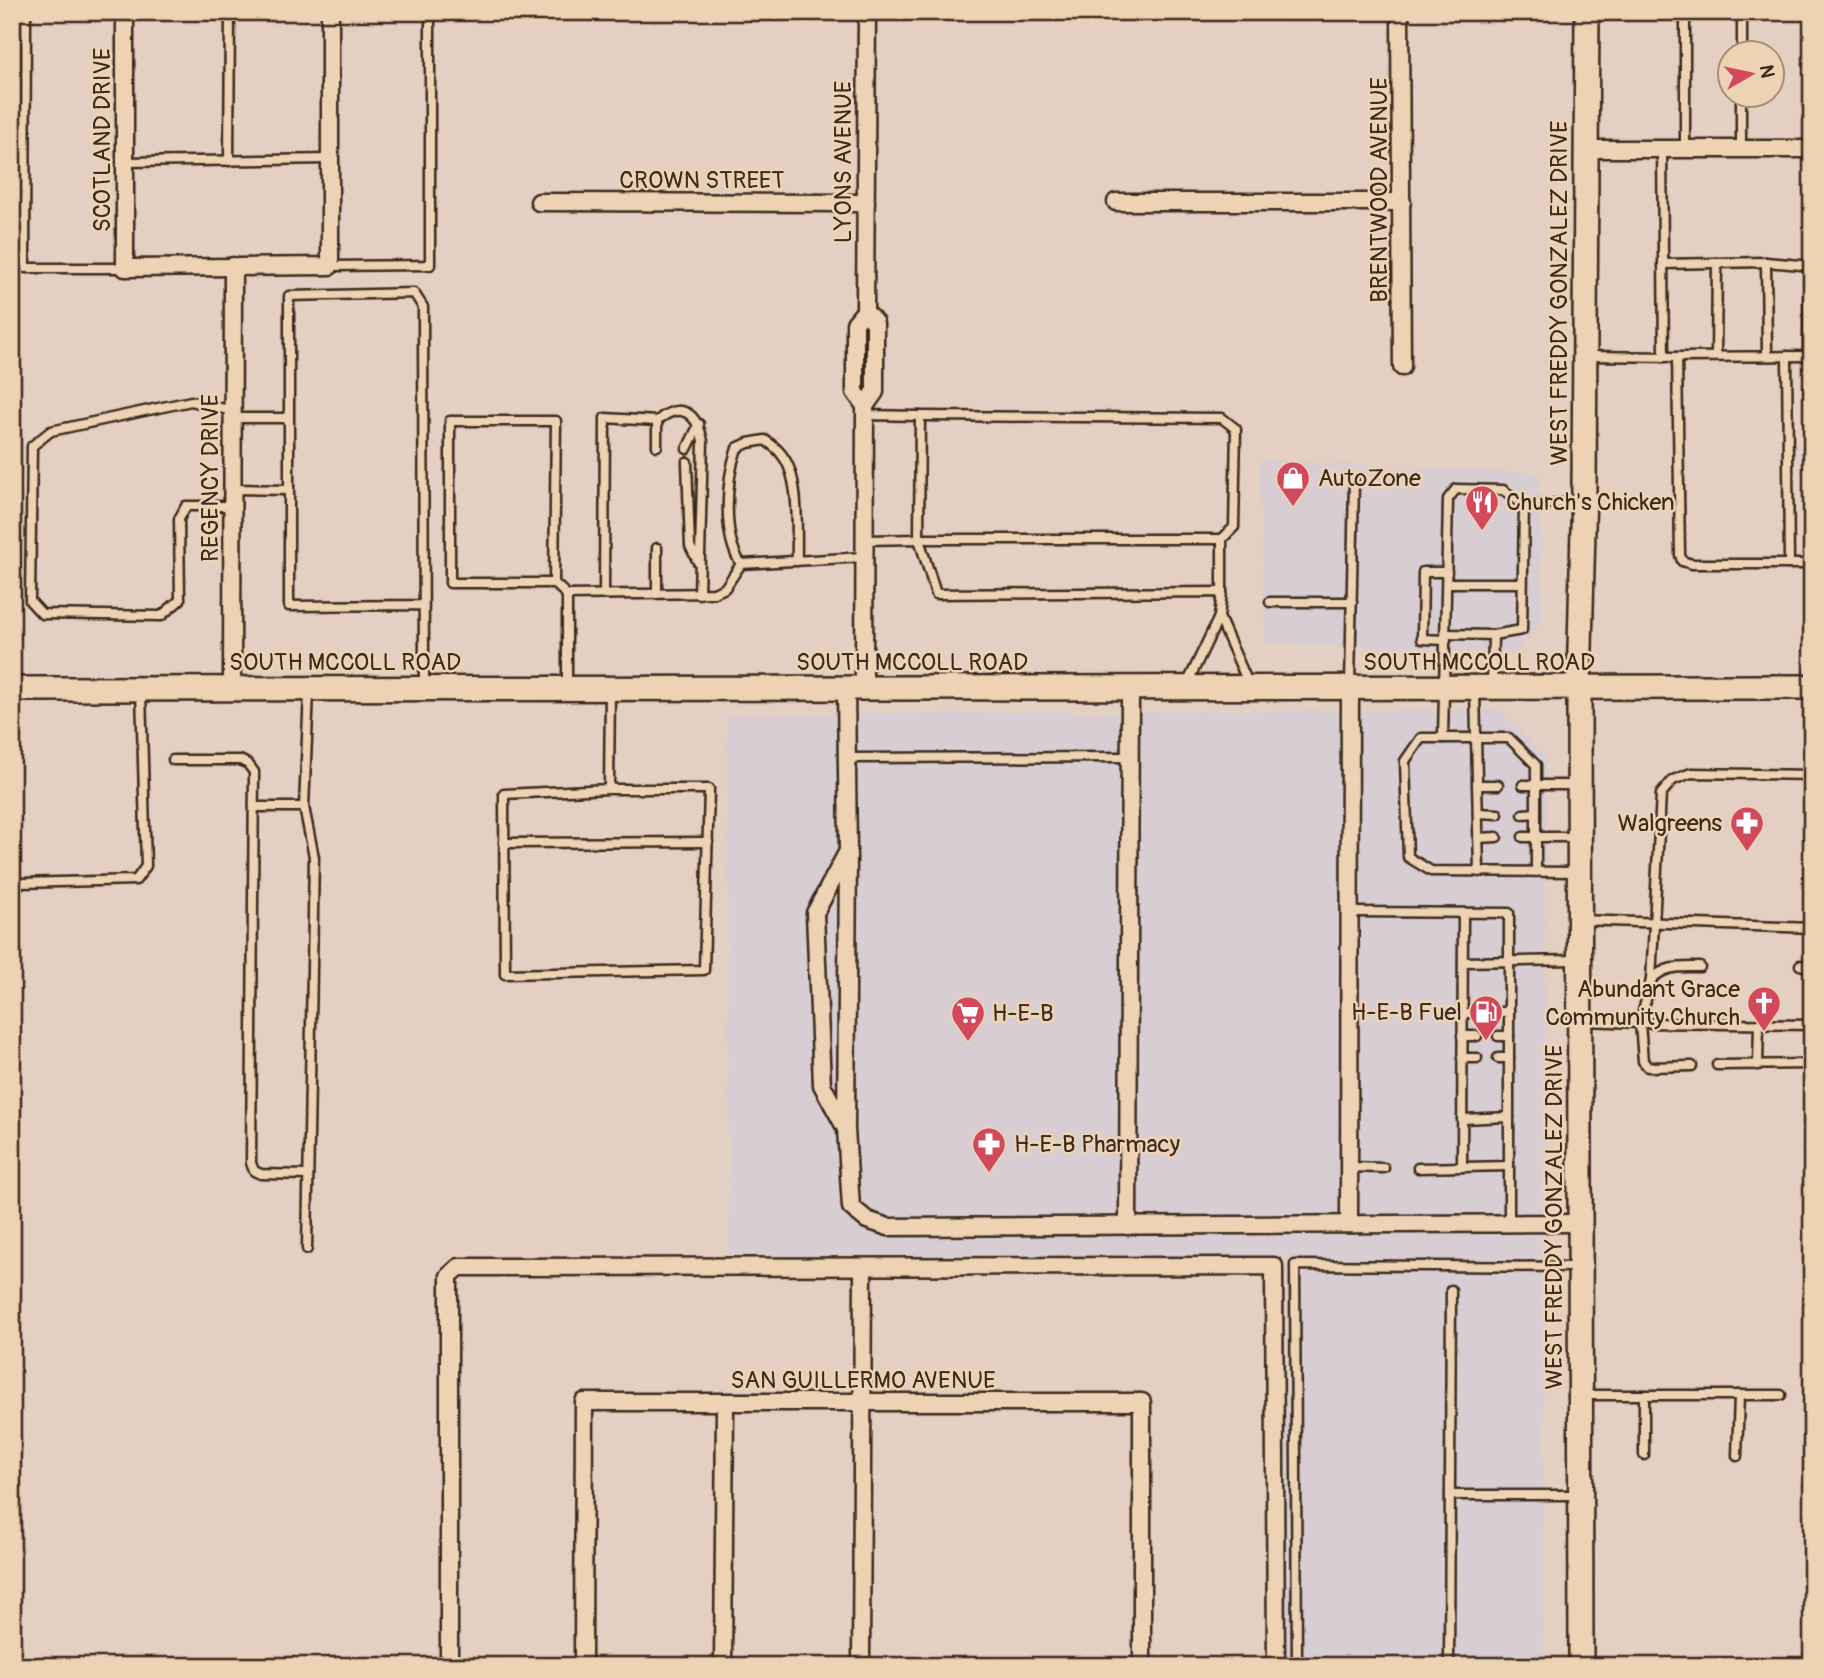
<svg xmlns="http://www.w3.org/2000/svg" width="1824" height="1678" font-family="Pangolin,sans-serif">
	<rect width="100%" height="100%" fill="#e3d0c2"/>
	<filter id="ink" filterUnits="userSpaceOnUse"><feTurbulence type="fractalNoise" baseFrequency=".0143" numOctaves="2"/><feDisplacementMap in="SourceGraphic" scale="14" xChannelSelector="R" yChannelSelector="G"/><feConvolveMatrix kernelMatrix="1 2 1 2 8 2 1 2 1" color-interpolation-filters="sRGB"/></filter>
	<g filter="url(#ink)">
		<g fill="#d7cdd2">
			<path d="M1259,460L1539,473L1543,621L1514,654L1265,643Z"/>
			<path d="M1500,709L1546,758L1543,1666H1286L1287,1256L729,1255L727,715Z"/>
		</g>
		<g fill="none" stroke-linecap="round" stroke-linejoin="round">
			<g stroke="#3b2a1e" stroke-width="13">
				<g id="lane">
					<path d="M26,12L25,268H125"/>
					<path d="M1685,12V149"/>
					<path d="M1742,52V12"/>
					<path d="M1662,149L1664,357"/>
					<path d="M1741,149V94"/>
					<path d="M229,161L230,12"/>
					<path d="M125,162L330,159"/>
					<path d="M1766,262L1767,356"/>
					<path d="M1663,264L1766,262L1812,266"/>
					<path d="M330,266L430,265V12"/>
					<path d="M1585,356L1677,357L1680,555L1682,561L1692,564H1812"/>
					<path d="M1716,356L1717,263"/>
					<path d="M1787,356L1789,564"/>
					<path d="M1808,356L1809,265"/>
					<path d="M1677,357L1812,356"/>
					<path d="M864,415L920,416L919,539H1222"/>
					<path d="M920,416L1222,418L1236,429L1234,527L1222,539V592"/>
					<path d="M233,418H288"/>
					<path d="M657,446V421"/>
					<path d="M687,449L699,424"/>
					<path d="M687,462L690,546L698,562"/>
					<path d="M232,489L288,490"/>
					<path d="M1524,505L1581,502"/>
					<path d="M232,506H186L179,519L180,600L161,616L42,614L30,601L32,446L51,431L191,401L233,411"/>
					<path d="M864,540L919,539L936,594L1222,592L1219,617L1187,684"/>
					<path d="M657,548V594"/>
					<path d="M741,564C722,535 726,480 737,448L748,443L765,440C771,444 778,449 782,455C801,479 796,531 797,561"/>
					<path d="M741,564L864,557"/>
					<path d="M554,583L556,421H450V583H554L567,595"/>
					<path d="M1447,583H1522"/>
					<path d="M604,594L605,418L657,421C682,400 697,414 703,441L699,594"/>
					<path d="M1270,602H1352"/>
					<path d="M424,605L289,606V296L414,293L423,307L424,687"/>
					<path d="M1219,617L1249,685"/>
					<path d="M1446,634L1493,635"/>
					<path d="M1446,640L1422,639L1423,572H1447"/>
					<path d="M1350,685L1354,481"/>
					<path d="M567,686V595L714,593L725,588L741,564"/>
					<path d="M1475,689L1479,872"/>
					<path d="M1443,738L1448,499L1456,489L1503,490L1524,505L1522,630L1493,635L1492,685"/>
					<path d="M847,758L1130,757"/>
					<path d="M173,760H240L248,764L254,772L251,1163L254,1171L261,1174L308,1175"/>
					<path d="M1812,775L1691,773L1673,780L1661,794L1651,980L1640,1023L1812,1025"/>
					<path d="M1477,785H1498"/>
					<path d="M1523,785H1576"/>
					<path d="M609,789H709L704,970L505,974L504,794L609,789L610,691"/>
					<path d="M254,807H304"/>
					<path d="M1478,813L1498,814"/>
					<path d="M1523,814L1536,813"/>
					<path d="M1523,837H1577"/>
					<path d="M1478,838L1497,837"/>
					<path d="M504,843L708,842"/>
					<path d="M1536,872V765L1509,738H1421L1405,761L1408,857L1431,871L1577,872"/>
					<path d="M12,880L20,883L136,880L146,866L141,692"/>
					<path d="M1350,912L1509,913V1223"/>
					<path d="M1580,920L1812,928"/>
					<path d="M1463,962L1579,960"/>
					<path d="M1800,965L1812,968"/>
					<path d="M1651,980C1665,965 1681,967 1700,967"/>
					<path d="M1498,1012H1509"/>
					<path d="M1462,1013H1477"/>
					<path d="M1583,1021L1640,1023L1643,1061L1648,1067L1692,1066"/>
					<path d="M1462,1036H1477"/>
					<path d="M1498,1036H1509"/>
					<path d="M1462,1058H1477"/>
					<path d="M1498,1058H1509"/>
					<path d="M1717,1065L1812,1064"/>
					<path d="M1758,1065L1759,1024"/>
					<path d="M1462,1119L1509,1117"/>
					<path d="M1349,1167L1384,1168"/>
					<path d="M1462,1167L1463,913"/>
					<path d="M1418,1168L1509,1166"/>
					<path d="M307,1249L314,857L304,807L309,692"/>
					<path d="M1584,1395H1781"/>
					<path d="M1644,1455V1395"/>
					<path d="M1737,1456L1739,1395"/>
					<path d="M1450,1495H1578"/>
					<path d="M1297,1666L1295,1265L1578,1267"/>
					<path d="M1449,1666L1451,1290"/>
				</g>
			</g>
			<g stroke="#3b2a1e" stroke-width="21">
				<g id="street">
					<path d="M125,12V268L330,266V12"/>
					<path d="M1400,12L1402,367"/>
					<path d="M1586,149H1812"/>
					<path d="M539,202L866,203"/>
					<path d="M1116,202H1402"/>
					<path d="M865,406L875,392V323L865,311L867,12"/>
					<path d="M846,688L848,851L815,913L822,1085L846,1129L851,1207L867,1220L888,1227L1580,1223"/>
					<path d="M864,688L865,406L855,392V323L865,311"/>
					<path d="M232,689L233,266"/>
					<path d="M846,1126L848,855"/>
					<path d="M1349,1224L1350,688"/>
					<path d="M1128,1226L1130,688"/>
					<path d="M449,1666V1276L459,1267L1274,1266L1276,1666"/>
					<path d="M583,1666L584,1402H1142V1666"/>
					<path d="M723,1666L725,1403"/>
					<path d="M861,1666L863,1267"/>
				</g>
			</g>
			<g stroke="#3b2a1e" stroke-width="28">
				<g id="secondary">
					<path d="M12,689L1812,687"/>
					<path d="M1581,1666L1579,688L1584,489L1587,12"/>
				</g>
			</g>
			<use href="#lane" stroke="#edd2b4" stroke-width="8"/>
			<use href="#street" stroke="#edd2b4" stroke-width="16"/>
			<use href="#secondary" stroke="#edd2b4" stroke-width="23"/>
		</g>
	</g>
	<defs>
		<g id="shop-pin" transform="scale(1.75)"><path d="M0 17L-7.5 6A9.5 9.5 0 1 1 7.5 6Z" fill="#d1495b" stroke="#edd2b4"/><path d="M-5-2.5h2.3a2.7 3.5 0 0 1 5.4 0H5L5.5 6h-11ZM-1.5-2.5h3a1.5 2.3 0 0 0-3 0Z" fill="#fff"/></g>
		<g id="restaurant-pin" transform="scale(1.75)"><path d="M0 17L-7.5 6A9.5 9.5 0 1 1 7.5 6Z" fill="#d1495b" stroke="#edd2b4"/><path d="M-5-6h1v4h1v-4h1v4h1v-4h1v5L-1.5 .5V6h-2V.5L-5-1ZM5-6V6H3V1.5H1.5Q1.5-4 5-6Z" fill="#fff"/></g>
		<g id="pharmacy-pin" transform="scale(1.75)"><path d="M0 17L-7.5 6A9.5 9.5 0 1 1 7.5 6Z" fill="#d1495b" stroke="#edd2b4"/><path d="M-2-6h4v4h4v4h-4v4h-4v-4h-4v-4h4Z" fill="#fff"/></g>
		<g id="church-pin" transform="scale(1.75)"><path d="M0 17L-7.5 6A9.5 9.5 0 1 1 7.5 6Z" fill="#d1495b" stroke="#edd2b4"/><path d="M-1.2-6h2.4v3.5h3.3v2.4h-3.3V6h-2.4V-.1h-3.3v-2.4h3.3Z" fill="#fff"/></g>
		<g id="fuel-pin" transform="scale(1.75)"><path d="M0 17L-7.5 6A9.5 9.5 0 1 1 7.5 6Z" fill="#d1495b" stroke="#edd2b4"/><path d="M-5.5-6h7V0h2V4h1.3V-2.5L3-4.5l.8-.8L6-3V5H2.5V1h-1V6h-7ZM-4.2-4.7v3.2H.2V-4.7Z" fill="#fff"/></g>
		<g id="supermarket-pin" transform="scale(1.75)"><path d="M0 17L-7.5 6A9.5 9.5 0 1 1 7.5 6Z" fill="#d1495b" stroke="#edd2b4"/><path d="M-6-5.5h2.5l.6 2H6L4.5 2H-2.5L-4.4-4H-6ZM-1.5 3.2a1.3 1.3 0 1 0 .1 0ZM3 3.2a1.3 1.3 0 1 0 .1 0Z" fill="#fff"/></g>
	</defs>
	<g fill-rule="evenodd">
		<use href="#shop-pin" x="1293" y="478"/>
		<use href="#restaurant-pin" x="1482" y="502"/>
		<use href="#pharmacy-pin" x="1747" y="823"/>
		<use href="#church-pin" x="1764" y="1003"/>
		<use href="#fuel-pin" x="1486" y="1012"/>
		<use href="#supermarket-pin" x="968" y="1013"/>
		<use href="#pharmacy-pin" x="989" y="1144"/>
	</g>
	<g text-anchor="middle" stroke-width="5" stroke-linejoin="round" paint-order="stroke">
		<g font-size="24" fill="#3b2a1e" stroke="#edd2b4">
			<text transform="translate(102 140) rotate(-90)" y="8">SCOTLAND DRIVE</text>
			<text transform="translate(843 162) rotate(-90)" y="8">LYONS AVENUE</text>
			<text x="702" y="188">CROWN STREET</text>
			<text transform="translate(1379 190) rotate(-90)" y="8">BRENTWOOD AVENUE</text>
			<text transform="translate(1559 293) rotate(-90)" y="8">WEST FREDDY GONZALEZ DRIVE</text>
			<text transform="translate(210 478) rotate(-90)" y="8">REGENCY DRIVE</text>
			<text x="345" y="670">SOUTH MCCOLL ROAD</text>
			<text x="912" y="670">SOUTH MCCOLL ROAD</text>
			<text x="1479" y="670">SOUTH MCCOLL ROAD</text>
			<text transform="translate(1554 1217) rotate(-90)" y="8">WEST FREDDY GONZALEZ DRIVE</text>
			<text x="863" y="1388">SAN GUILLERMO AVENUE</text>
		</g>
		<g font-size="24" fill="#3b2a1e" stroke="#edd2b4" text-anchor="start">
			<text x="1318" y="486">AutoZone</text>
			<text x="1506" y="510">Church's Chicken</text>
			<text x="1722" y="831" text-anchor="end">Walgreens</text>
			<text x="1740" y="997" text-anchor="end">Abundant Grace<tspan x="1740" dy="28">Community Church</tspan></text>
			<text x="1462" y="1020" text-anchor="end">H-E-B Fuel</text>
			<text x="992" y="1021">H-E-B</text>
			<text x="1014" y="1152">H-E-B Pharmacy</text>
		</g>
	</g>
	<rect width="1824" height="1678" fill="none" stroke="#edd2b4" stroke-width="42"/>
	<rect x="21" y="21" width="1782" height="1636" fill="none" stroke="#3b2a1e" stroke-width="2.5" filter="url(#ink)"/>
	<g transform="translate(1751 74) rotate(81)"><circle r="33" fill="#edd2b4" stroke="#a68f78" stroke-width="2"/>
	<path d="M0-5L12 26L0 18L-12 26Z" fill="#d1495b"/>
	<text y="-10" font-size="19" font-weight="bold" text-anchor="middle" fill="#3b2a1e">N</text>
	</g>
</svg>
